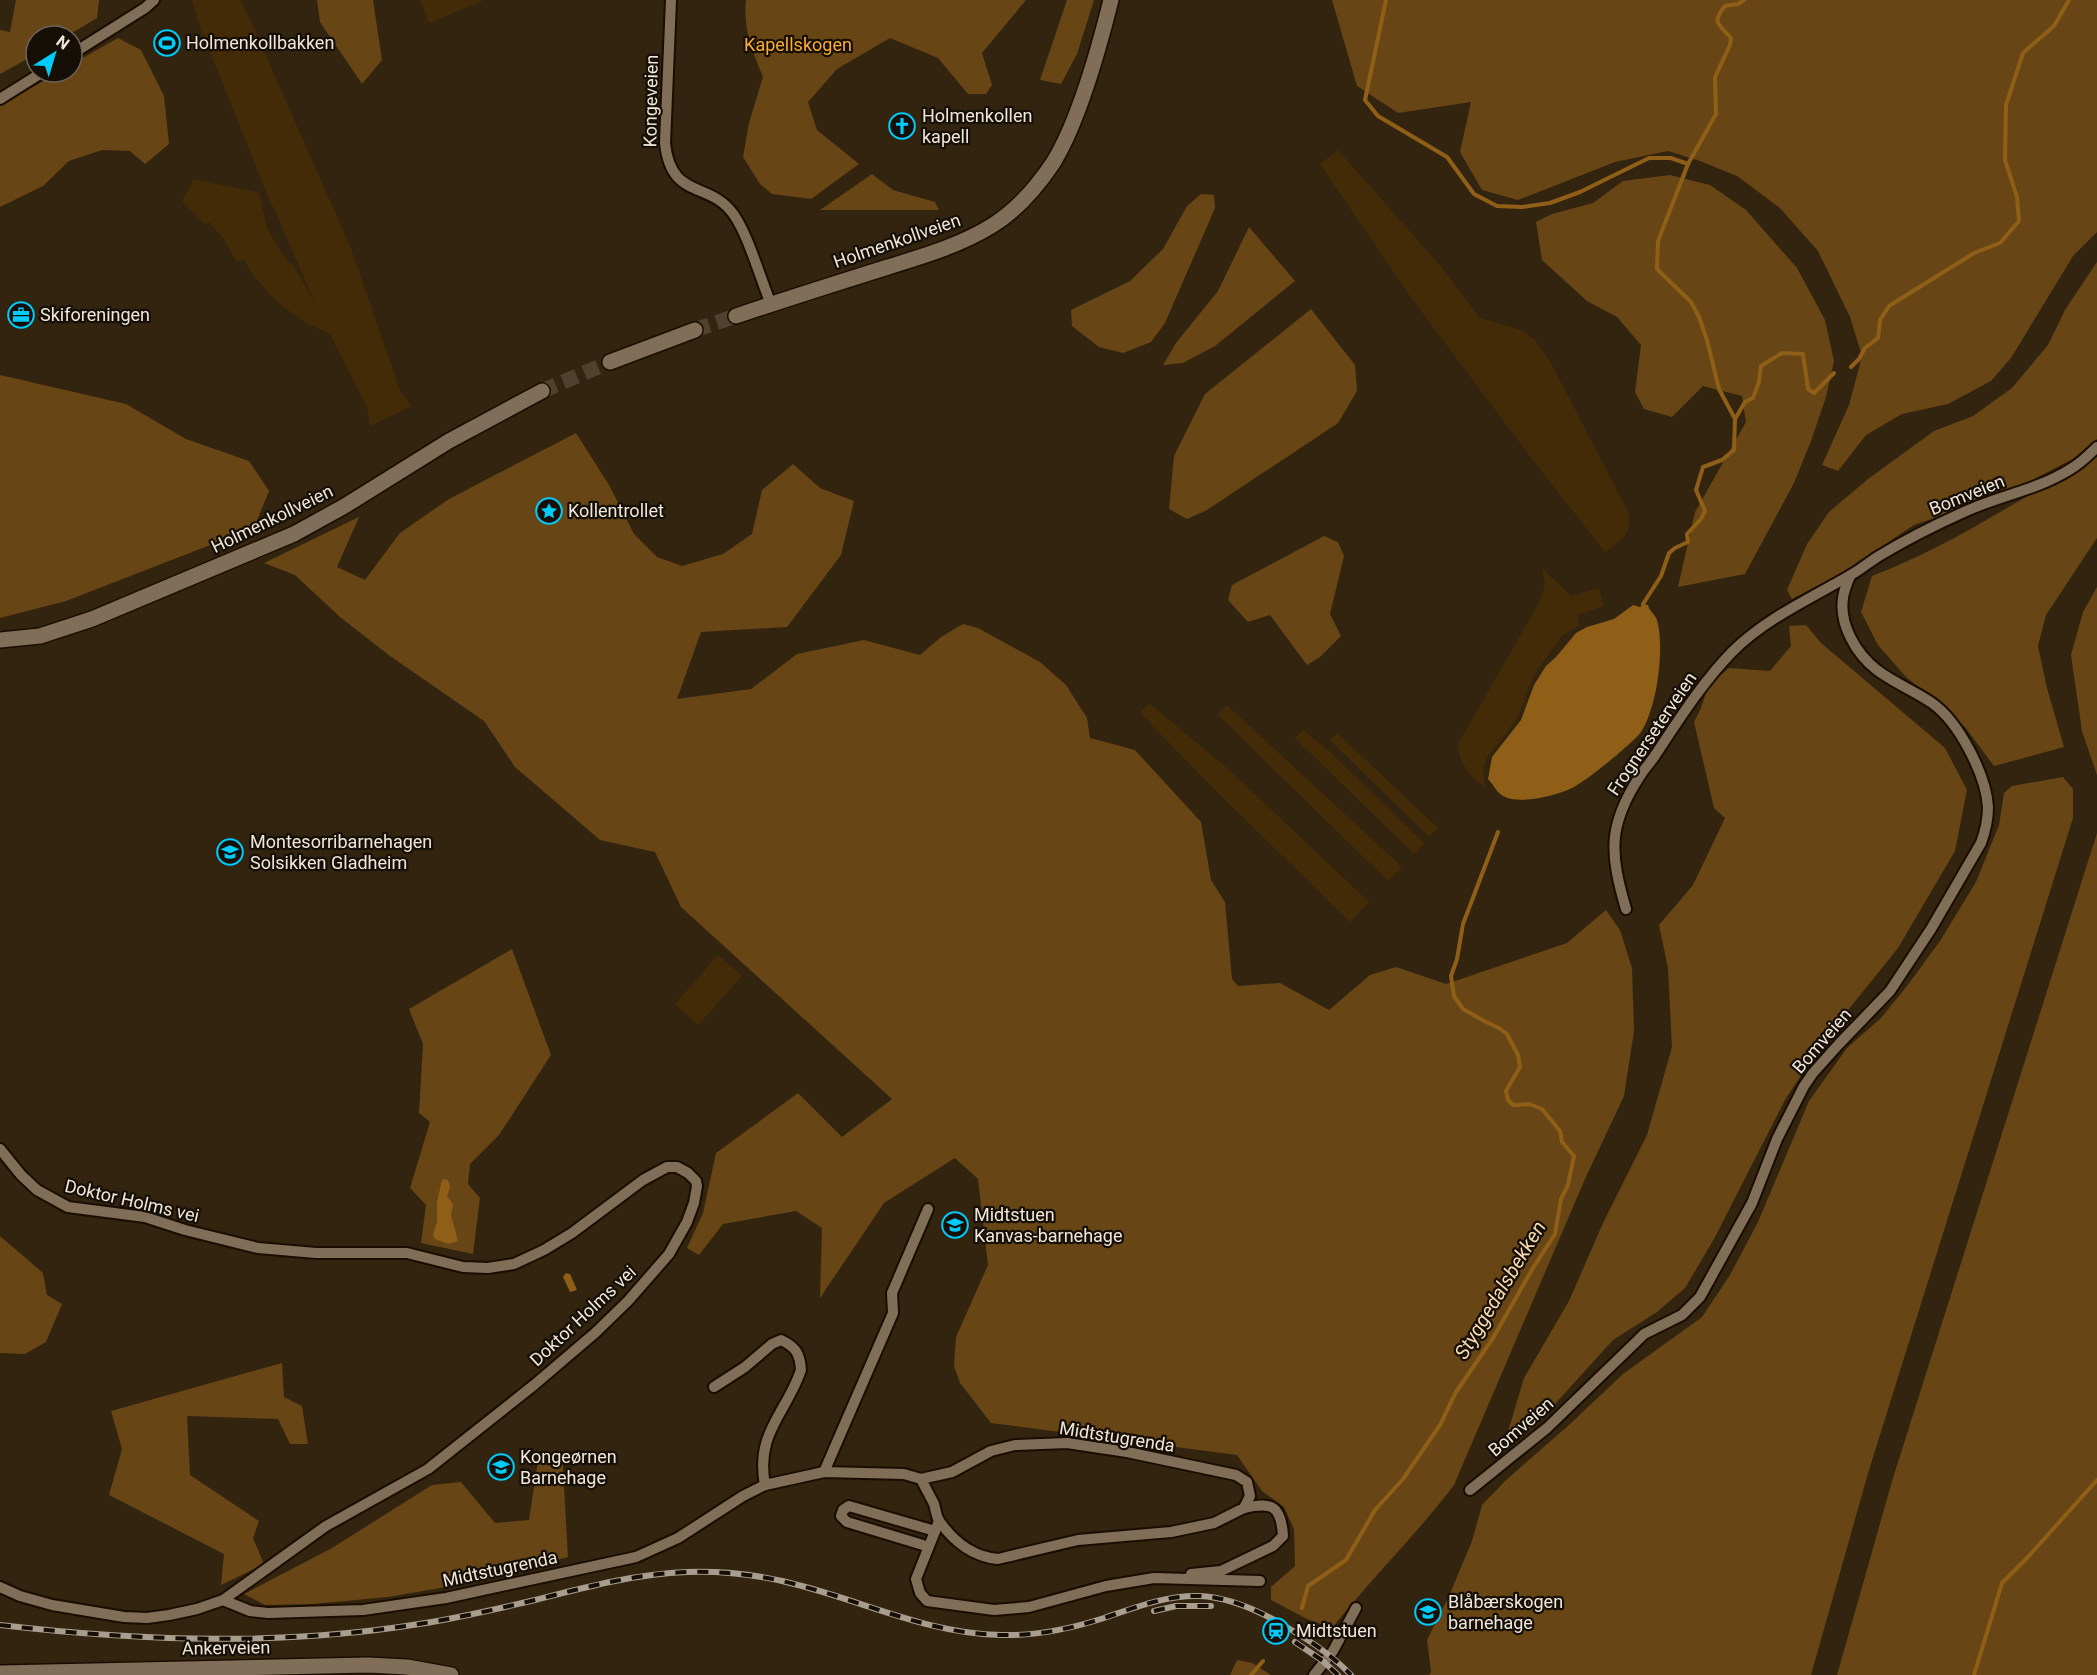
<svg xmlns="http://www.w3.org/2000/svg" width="2097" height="1675" font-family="Roboto,sans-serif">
	<rect width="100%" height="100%" fill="#332410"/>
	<g fill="#442b08">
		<path d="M192,0H240L246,11L350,246L401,393L412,406L370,426L367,407L330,334L303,321L277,302L254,276L243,259L237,262L223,238L209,222L205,225L182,201L194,179L259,193L266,224L271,236L286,259L296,269L319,311L262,182L201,30Z"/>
		<path d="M420,0H484L429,23Z"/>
		<path d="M1338,150L1443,269L1480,318L1521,330L1535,340L1550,361L1628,512C1634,533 1621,541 1605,552L1529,455L1412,299L1320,164Z"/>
		<path d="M1542,568L1571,596L1599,588L1604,606L1577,615L1579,625L1562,636L1534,675L1517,719L1486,759L1483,770L1485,787C1470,778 1459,762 1458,744L1540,601L1545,584Z"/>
		<path d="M1149,703L1227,768L1369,902L1350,922L1210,785L1140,713Z"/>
		<path d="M1227,705L1402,867L1388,881L1218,715Z"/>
		<path d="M1303,730L1330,752L1424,843L1414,854L1295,738Z"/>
		<path d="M1337,733L1438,828L1429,837L1330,740Z"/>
		<path d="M718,955L742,976L698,1025L675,1004Z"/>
	</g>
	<g fill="#674515">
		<path d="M16,0H99L97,18L67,36H36V54L0,74V30L10,32Z"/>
		<path d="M317,0H373L382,60L362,84L320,22Z"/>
		<path d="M746,0H1026L982,53L992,85L986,94H968L938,58L890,38L837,69L808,102L817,130L859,164L811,199L772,194L760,184L743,157L749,123L763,77C752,50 743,30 746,0Z"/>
		<path d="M1067,0H1094L1077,54L1061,84L1040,80Z"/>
		<path d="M1332,0H2097V232L2073,256L2011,358L1991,381L1948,404L1902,414L1866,435L1838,471L1822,465L1849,405L1862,356L1850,317L1818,251L1780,208L1737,176L1700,161L1668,151L1615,162L1518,200L1482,190L1460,152L1471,102L1398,113L1357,86Z"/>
		<path d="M118,38L141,50L164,96L169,144L145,164L130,151L102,150L69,161L43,186L0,207V106L59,72H72V64Z"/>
		<path d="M872,174L893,190L935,202L939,210H820Z"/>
		<path d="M1670,175L1710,185L1746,210L1797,268L1825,320L1834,361L1826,397L1811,441L1794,483L1745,574L1678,587L1695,512L1746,422L1742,396L1703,386L1672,417L1644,409L1635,392L1641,345L1617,317L1587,301L1542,260L1536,222L1552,214L1593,203L1623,181Z"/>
		<path d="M1201,194L1214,195L1215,208L1165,323L1151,342L1123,353L1099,347L1072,326L1071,310L1130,281L1163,249L1187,206Z"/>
		<path d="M1249,227L1295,281L1215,346L1183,363L1163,365L1176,343L1218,291Z"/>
		<path d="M2097,262V439L2073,459L2026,483L1980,502L1914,525L1842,573L1792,599L1787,590L1807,544L1829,512L1868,479L1934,431L1973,416L2012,388L2048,345L2065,310Z"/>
		<path d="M1311,309L1355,365L1357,391L1338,423L1207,510L1187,519L1169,509L1174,456L1205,394Z"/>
		<path d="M0,375L126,404L186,439L249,461L269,491L254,528L66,601L0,618Z"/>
		<path d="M576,433L609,485L634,534L657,557L682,566L723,554L752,534L762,490L793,464L820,488L854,501L841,555L787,627L701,632L677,699L751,689L797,654L864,640L920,655L941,637L963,624L978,628L1040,662L1066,685L1087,718L1090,738L1135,750L1201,822L1211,880L1225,902L1232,979L1238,986L1280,983L1329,1010L1370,975L1396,967L1446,984L1567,943L1606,910L1620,930L1632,968L1634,1031L1624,1096L1585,1179L1454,1485C1416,1535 1371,1579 1332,1628L1307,1619L1271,1600V1587L1295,1566L1294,1529L1284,1507L1262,1491L1237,1455L991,1423L960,1383L954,1366L956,1337L988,1265L978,1179L955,1158L884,1203L820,1298L822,1228L796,1211L723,1224L699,1255L687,1248L703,1213L716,1153L798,1093L842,1137L892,1099L681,907L655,852L600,840L515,767L484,721L390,656L340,617L295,575L264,563L359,517L337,567L365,580L400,533L449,499Z"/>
		<path d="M2097,454V538L2046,615L2038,646L2047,688L2064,747L1994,766L1965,727L1905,676L1878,645L1861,612L1872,576C1951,546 2024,497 2097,454Z"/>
		<path d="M1324,536L1338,542L1344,556L1330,614L1341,636L1320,657L1307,665L1270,615L1248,622L1228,600L1232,585Z"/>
		<path d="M2097,587V775L2082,731L2071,655L2083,612Z"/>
		<path d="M1806,625L1821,643L1945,748L1967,790L1955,851L1898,948L1828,1035L1786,1098L1714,1239L1685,1288L1657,1312L1613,1340L1535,1426L1507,1435L1524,1378L1569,1301L1603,1223L1647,1135L1672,1047L1668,968L1659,925L1693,885L1725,818L1714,808L1694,722L1701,708L1708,686L1729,668L1770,671L1791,646L1789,626Z"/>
		<path d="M2063,777L2073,789V818L1869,1470L1811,1675H1429L1431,1672L1427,1640L1449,1596L1472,1541L1482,1505L1505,1481L1570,1424L1623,1374L1702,1317L1730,1275L1758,1222L1809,1101L1847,1048L1881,1018L1907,986L1940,941L1976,882L1999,825L2004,793L2012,786Z"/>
		<path d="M2097,833V1675H1837L1893,1478Z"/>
		<path d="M512,949L551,1055L499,1135L470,1164L468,1184L480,1198L473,1254L421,1243L426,1205L410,1188L430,1122L419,1113L423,1044L409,1009Z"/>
		<path d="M0,1236L43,1273L47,1295L62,1304L46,1342L25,1354L0,1353Z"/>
		<path d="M282,1363L284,1397L302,1406L308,1444H290L278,1419L187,1416L190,1475L259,1521L253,1538L264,1564L221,1585L224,1554L109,1495L122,1449L111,1411Z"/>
		<path d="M562,1451L568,1557L475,1582L388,1597L313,1604L265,1605L244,1594L332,1548L432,1485L461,1482L495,1523L529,1520L539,1454Z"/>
		<path d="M1237,1660L1252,1663L1271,1675H1230Z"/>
	</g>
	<g fill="#905f17">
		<path d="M1643,604L1648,605C1649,611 1655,614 1657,620C1665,648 1657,708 1641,732C1632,744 1584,783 1570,789C1554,796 1519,805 1503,796C1497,793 1493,784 1488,779L1492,757L1521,720L1534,685L1546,666L1556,657L1576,633L1587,627L1614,619L1633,605L1640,607Z"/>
		<path d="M446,1179C452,1184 450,1189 447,1196L453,1204L451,1215L458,1241L448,1244L435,1239L433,1235L437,1222V1202L442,1180Z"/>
		<path d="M566,1273L570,1274L577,1290L570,1292L563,1277Z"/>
	</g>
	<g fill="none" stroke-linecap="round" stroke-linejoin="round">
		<g stroke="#905f17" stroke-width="4">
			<path d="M1386,0L1365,100L1378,116L1447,157L1474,194L1497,206L1522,207L1550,203L1580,192L1649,158H1671L1688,164"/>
			<path d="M1851,367L1859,359L1865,348L1878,338L1880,320L1889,306L1974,253L2000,243L2019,221L2017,197L2005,160L2006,105L2023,53L2054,26L2069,0"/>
			<path d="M1735,419L1719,389L1707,340L1699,317L1691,302L1657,269L1658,241L1688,164L1716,114L1715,77L1730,45L1731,38C1719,25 1711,22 1725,6L1738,4L1744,0"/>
			<path d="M1643,604L1661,576L1669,553L1675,548L1688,542L1687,534L1701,519L1705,511L1696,490L1703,467L1722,460L1734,450L1735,419L1745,402L1753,398L1759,382L1761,366L1782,353L1803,354L1808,389L1814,393L1834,373"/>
			<path d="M1302,1608L1308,1586L1346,1560L1375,1510L1403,1479L1440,1425L1456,1392L1493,1338L1533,1268L1555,1234L1561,1199L1568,1185L1574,1156L1562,1142L1560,1131L1542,1109L1529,1104L1513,1105L1508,1100L1506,1091L1520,1067L1518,1055L1507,1034L1499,1028L1486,1022L1463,1009L1454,996L1451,976L1457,959L1463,924L1498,832"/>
			<path d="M1251,1675L1263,1661"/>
			<path d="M1974,1675L2002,1583L2028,1557L2097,1480"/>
		</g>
		<g stroke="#4f412e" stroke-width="15" stroke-dasharray="15 8" stroke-linecap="butt">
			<path d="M695,330L736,316"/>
			<path d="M542,391L610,362"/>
		</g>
		<g stroke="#1a0d00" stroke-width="14">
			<g id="street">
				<path d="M671,0L665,143C671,201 710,180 734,215C749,237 760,278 771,304"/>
				<path d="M72,54L145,8L154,0"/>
				<path d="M0,99L43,72"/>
				<path d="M1626,909C1610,854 1607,826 1640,776C1645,768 1651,762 1656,754C1680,718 1702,683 1732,652C1765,619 1809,599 1849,576C1860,570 1869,562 1879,556C1907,539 1935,525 1964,512C1998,496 2037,490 2069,470C2080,464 2088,456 2097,447"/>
				<path d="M0,1149L21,1175L37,1190L68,1207L145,1217L185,1230L258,1248L316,1253H407L463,1267L488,1268L514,1264L544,1250L572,1233L643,1180L667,1167H677L688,1173L696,1181L697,1186L694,1203L687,1222L669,1254L628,1301L595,1333L534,1385L428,1469L326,1526L223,1600L197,1609L169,1615L147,1618L124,1617L52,1605L20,1596L0,1587"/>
				<path d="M714,1387L745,1367L772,1344L781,1340C796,1347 800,1354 801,1370C786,1414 755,1433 765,1485"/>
				<path d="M824,1472L893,1313L892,1293L928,1209"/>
				<path d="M1470,1490L1547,1428L1637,1341L1644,1334L1682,1315L1700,1297L1752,1203L1777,1139L1804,1086L1813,1073L1838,1045L1890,991L1931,929L1981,843C1985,832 1988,820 1988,807C1986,775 1959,722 1932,703C1915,691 1894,683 1877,670C1856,654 1839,624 1843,598C1844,590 1847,583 1850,576"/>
				<path d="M939,1521L916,1579L920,1593L927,1601L994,1610L1029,1607L1106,1586L1154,1578L1260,1581"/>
				<path d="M923,1545L847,1522L841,1516L843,1510L849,1506L935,1531"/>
				<path d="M1191,1574L1221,1571L1273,1546L1283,1536C1281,1505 1272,1502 1244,1508"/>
				<path d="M223,1600L250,1611L268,1613L363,1610L446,1598L636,1557L678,1538L743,1496L765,1485L824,1472L904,1474L921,1479L952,1472L991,1451L1015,1445L1067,1443L1127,1452L1236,1475L1247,1482L1250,1496L1244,1508L1214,1523L1171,1532L1078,1540L998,1559C974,1557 954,1542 940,1522C936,1517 936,1510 934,1504C930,1496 925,1487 921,1479"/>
				<path d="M1314,1675L1333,1651L1356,1608"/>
			</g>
		</g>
		<g stroke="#1a0d00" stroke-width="18">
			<g id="secondary">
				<path d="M736,316C786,299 837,283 888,267C924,256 961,245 993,225C1018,209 1037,187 1053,163C1079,121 1099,48 1111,0"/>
				<path d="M610,362L695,330"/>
				<path d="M0,640L40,636L92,619L294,534L343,507L449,441L542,391"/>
				<path d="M0,1673L368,1665L407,1667L451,1675"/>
			</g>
		</g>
		<use href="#street" stroke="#806e58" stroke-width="10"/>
		<use href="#secondary" stroke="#806e58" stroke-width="15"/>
		<g stroke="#a99d8e" stroke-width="6">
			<g id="rail">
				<path d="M1154,1611L1176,1606H1211"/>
				<path d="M0,1625C136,1641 283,1646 419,1624C458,1618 497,1609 535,1600C586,1587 635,1574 687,1572C724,1571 762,1575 798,1585C865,1602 930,1634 1001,1635C1036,1636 1070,1629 1104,1618C1134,1608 1166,1595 1199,1596C1227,1597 1253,1608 1278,1622C1304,1637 1330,1653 1351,1675"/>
				<path d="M1295,1642L1323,1661L1338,1675"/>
			</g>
		</g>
		<use href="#rail" stroke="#150f07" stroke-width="4" stroke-dasharray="11" stroke-linecap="butt"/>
	</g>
	<defs>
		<g id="stadium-ring" transform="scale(1.35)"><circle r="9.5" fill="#150f07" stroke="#00cbf9" stroke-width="1.5"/><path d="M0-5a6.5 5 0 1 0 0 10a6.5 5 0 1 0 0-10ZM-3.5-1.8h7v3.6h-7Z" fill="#00cbf9"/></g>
		<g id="church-ring" transform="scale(1.35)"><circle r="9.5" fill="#150f07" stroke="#00cbf9" stroke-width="1.5"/><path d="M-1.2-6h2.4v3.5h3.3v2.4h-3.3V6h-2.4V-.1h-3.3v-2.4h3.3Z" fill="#00cbf9"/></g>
		<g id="office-ring" transform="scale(1.35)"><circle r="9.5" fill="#150f07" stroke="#00cbf9" stroke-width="1.5"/><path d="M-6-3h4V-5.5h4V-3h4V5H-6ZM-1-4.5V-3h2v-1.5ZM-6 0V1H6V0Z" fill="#00cbf9"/></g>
		<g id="sight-ring" transform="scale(1.35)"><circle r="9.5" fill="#150f07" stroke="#00cbf9" stroke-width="1.5"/><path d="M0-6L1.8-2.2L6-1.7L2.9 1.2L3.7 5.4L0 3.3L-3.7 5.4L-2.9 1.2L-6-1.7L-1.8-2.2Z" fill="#00cbf9"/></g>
		<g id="school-ring" transform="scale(1.35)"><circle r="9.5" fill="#150f07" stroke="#00cbf9" stroke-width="1.5"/><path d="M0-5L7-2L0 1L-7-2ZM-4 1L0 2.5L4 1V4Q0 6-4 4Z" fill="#00cbf9"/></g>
		<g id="station-ring" transform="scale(1.35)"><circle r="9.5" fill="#150f07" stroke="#00cbf9" stroke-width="1.5"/><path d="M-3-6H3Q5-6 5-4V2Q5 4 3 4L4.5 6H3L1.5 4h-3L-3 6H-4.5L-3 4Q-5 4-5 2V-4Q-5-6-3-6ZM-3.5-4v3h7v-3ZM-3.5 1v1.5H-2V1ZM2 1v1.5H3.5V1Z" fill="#00cbf9"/></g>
	</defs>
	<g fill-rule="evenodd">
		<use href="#stadium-ring" x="167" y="43"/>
		<use href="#church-ring" x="902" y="126"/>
		<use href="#office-ring" x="21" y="315"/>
		<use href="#sight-ring" x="549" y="511"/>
		<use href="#school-ring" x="230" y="852"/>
		<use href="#school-ring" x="955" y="1225"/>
		<use href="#school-ring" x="501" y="1467"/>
		<use href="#school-ring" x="1428" y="1612"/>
		<use href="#station-ring" x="1276" y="1631"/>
	</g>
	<g text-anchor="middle" stroke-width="4.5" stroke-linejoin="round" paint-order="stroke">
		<g font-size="18" fill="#f0e6da" stroke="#150f07" text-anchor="start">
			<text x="186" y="49">Holmenkollbakken</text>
			<text x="922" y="122">Holmenkollen<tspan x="922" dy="21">kapell</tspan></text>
			<text x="40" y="321">Skiforeningen</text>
			<text x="568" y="517">Kollentrollet</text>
			<text x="250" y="848">Montesorribarnehagen<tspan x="250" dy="21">Solsikken Gladheim</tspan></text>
			<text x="974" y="1221">Midtstuen<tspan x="974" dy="21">Kanvas-barnehage</tspan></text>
			<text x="520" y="1463">Kongeørnen<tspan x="520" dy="21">Barnehage</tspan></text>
			<text x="1448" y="1608">Blåbærskogen<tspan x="1448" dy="21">barnehage</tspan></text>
			<text x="1296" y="1637">Midtstuen</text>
		</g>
		<g font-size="18" fill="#feac2e" stroke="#150f07">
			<text x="798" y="51">Kapellskogen</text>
		</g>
		<g font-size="18" fill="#f0e6da" stroke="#150f07">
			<text transform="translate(651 101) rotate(-89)" y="6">Kongeveien</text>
			<text transform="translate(897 241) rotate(-19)" y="6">Holmenkollveien</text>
			<text transform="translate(1967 495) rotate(-22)" y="6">Bomveien</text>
			<text transform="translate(272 519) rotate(-26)" y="6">Holmenkollveien</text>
			<text transform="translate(1652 734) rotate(-56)" y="6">Frognerseterveien</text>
			<text transform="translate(1822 1041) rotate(-49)" y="6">Bomveien</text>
			<text transform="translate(132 1201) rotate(13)" y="6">Doktor Holms vei</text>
			<text transform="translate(583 1316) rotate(-43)" y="6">Doktor Holms vei</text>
			<text transform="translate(1521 1427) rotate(-41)" y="6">Bomveien</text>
			<text transform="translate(1117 1437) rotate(9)" y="6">Midtstugrenda</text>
			<text transform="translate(500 1569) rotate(-12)" y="6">Midtstugrenda</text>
			<text transform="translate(226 1648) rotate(-1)" y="6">Ankerveien</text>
		</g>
		<g font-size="20" font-style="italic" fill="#fad9b1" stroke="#150f07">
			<text transform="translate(1500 1290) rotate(-59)" y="7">Styggedalsbekken</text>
		</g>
	</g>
	<g transform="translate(54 54) rotate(37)"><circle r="28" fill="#150f07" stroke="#6d655b" stroke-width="1.5"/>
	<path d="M0-4.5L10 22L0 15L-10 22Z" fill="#00cbf9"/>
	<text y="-9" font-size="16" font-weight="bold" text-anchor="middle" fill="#f0e6da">N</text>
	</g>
</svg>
